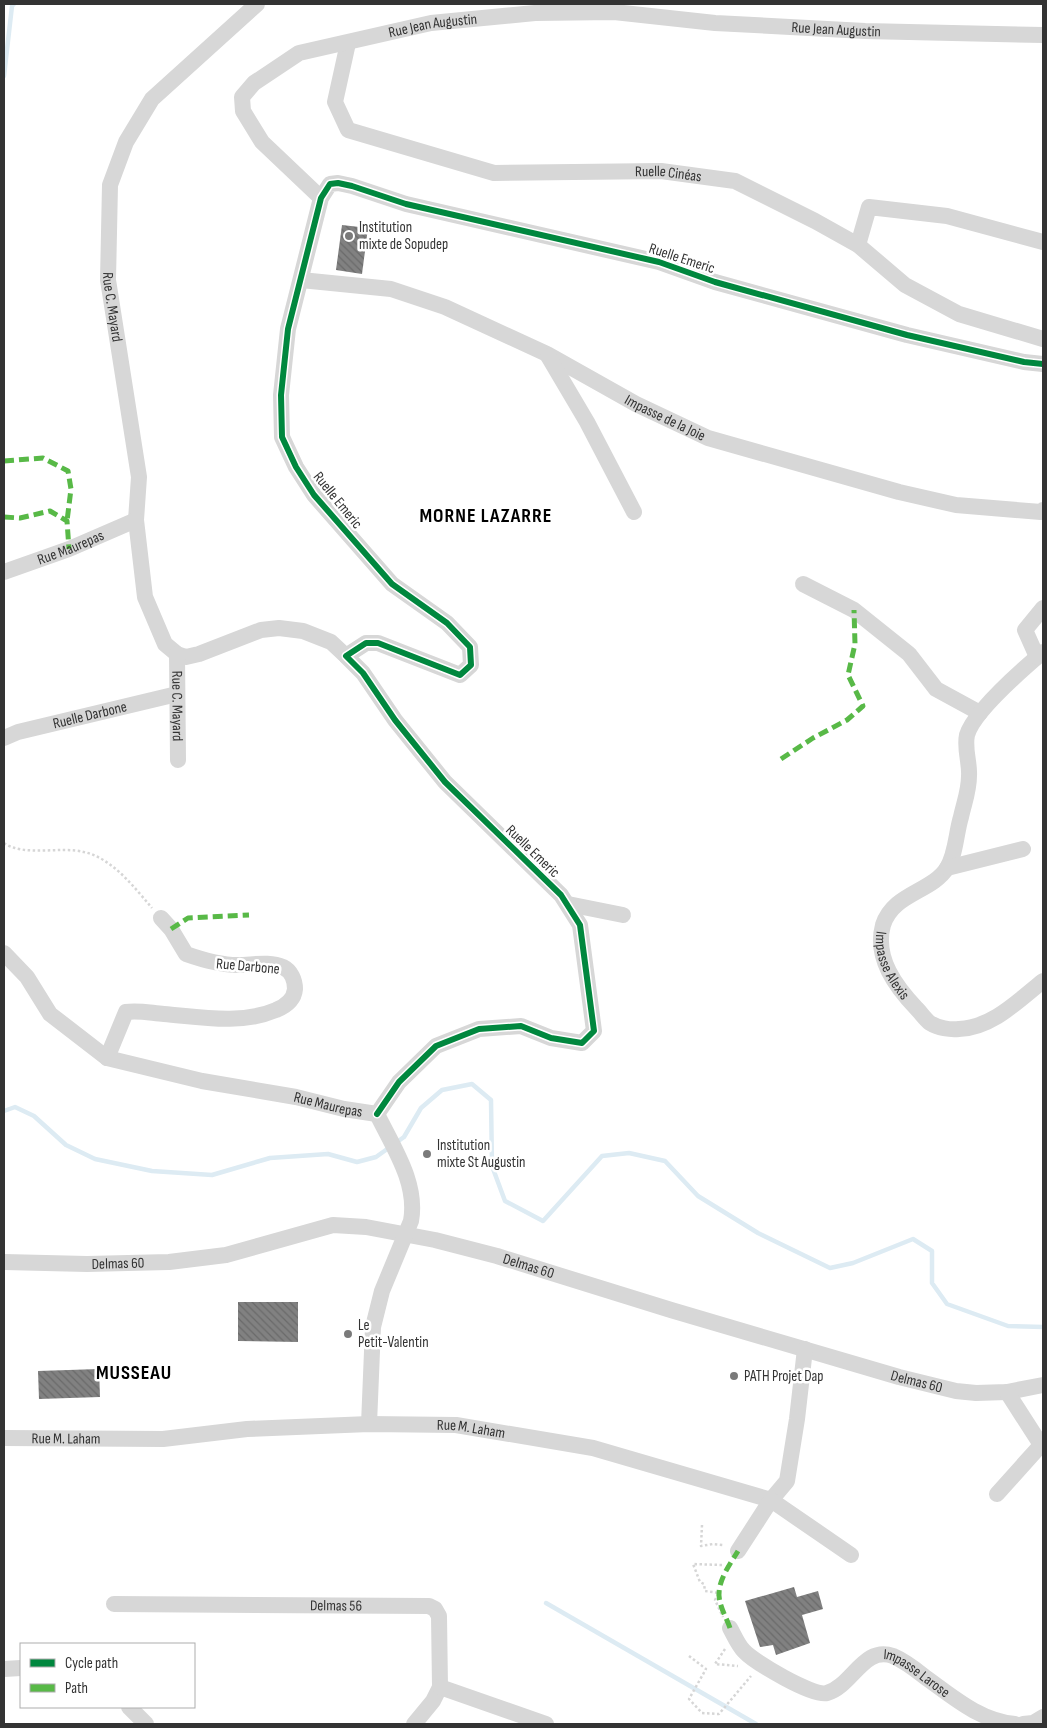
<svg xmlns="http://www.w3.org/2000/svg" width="1047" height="1728" font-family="'Sofia Sans Condensed',sans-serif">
	<defs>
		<pattern id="building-back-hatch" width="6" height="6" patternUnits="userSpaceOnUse" patternTransform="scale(1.25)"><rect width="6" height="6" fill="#818181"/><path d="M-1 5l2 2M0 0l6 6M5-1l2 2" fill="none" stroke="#6a6a6a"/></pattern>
	</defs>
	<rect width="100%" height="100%" fill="#fff"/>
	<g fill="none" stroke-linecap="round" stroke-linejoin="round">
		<g stroke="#ddebf3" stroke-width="4.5">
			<path d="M4,76L12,6L14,4"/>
			<path d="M4,1111L15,1107L34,1116L66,1145L95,1159L152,1171L212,1175L270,1158L328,1154L357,1162L376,1157L404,1137L421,1108L442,1090L472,1084L491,1100L492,1166L505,1201L543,1221L602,1156L629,1153L665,1161L698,1196L758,1233L830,1268L853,1263L913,1239L932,1251V1283L947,1304L1008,1326L1043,1327"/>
			<path d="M546,1603L756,1724"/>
		</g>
	</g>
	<g fill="url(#building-back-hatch)">
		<path d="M342,225L368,228L362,274L336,270Z"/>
		<path d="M238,1302H298V1342L238,1341Z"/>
		<path d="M99,1369L100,1397L39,1399L38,1371Z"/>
		<path d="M794,1587L797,1597L818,1591L823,1609L802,1615L810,1643L776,1655L773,1645L760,1647L745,1601Z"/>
	</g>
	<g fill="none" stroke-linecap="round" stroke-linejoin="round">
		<g stroke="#d6d6d6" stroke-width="2.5" stroke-dasharray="2.5 2.5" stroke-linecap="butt">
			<path d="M4,843C24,857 61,846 84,852C112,858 134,887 152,908"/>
			<path d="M702,1525L701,1546L713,1544L723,1545"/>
			<path d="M722,1565L693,1564L700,1582L704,1584L705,1591L719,1593L715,1600L723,1617"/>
			<path d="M725,1649L715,1664L738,1666"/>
			<path d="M689,1656L706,1669L689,1699L702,1713L719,1714L751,1676"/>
		</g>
		<g stroke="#d7d7d7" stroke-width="16">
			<path id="s1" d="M257,4L152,99L126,142L110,185L108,280L139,477L136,520L145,597L165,644L177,654L186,657L199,654L261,630L279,628L303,631L331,642L346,656"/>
			<path id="s2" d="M348,43L335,102L348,130L494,173L661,171L735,181L815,221L858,245L905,285L959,314L1043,339"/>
			<path id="s3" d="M321,198L262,142L243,111L242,97L254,83L299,53L431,23L535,13L614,12L715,23L865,31L1043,35"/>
			<path d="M858,245L869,207L947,216L1043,242"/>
			<path id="s4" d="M301,280L391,289L445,307L547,354L636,404L708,438L899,492L956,505L1041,512L1043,510"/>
			<path d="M548,356L587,422L634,512"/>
			<path id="s5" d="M4,572L69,549L136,520"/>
			<path d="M803,584L854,610L909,654L936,689L980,713"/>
			<path id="s6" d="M1043,652C1023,669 974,711 967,735C964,749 970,763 969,776C969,791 964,803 961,817C956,833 956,854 947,868C932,892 893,893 883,925C874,958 896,987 917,1009C921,1013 925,1019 930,1023C938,1028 950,1030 959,1029C992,1028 1019,1000 1043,981"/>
			<path id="s7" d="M177,654L178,760"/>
			<path d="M1037,657L1025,630L1043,608"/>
			<path id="s8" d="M4,738L18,732L177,694"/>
			<path d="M947,868L1023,849"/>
			<path d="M568,904L623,915"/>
			<path id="s9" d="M4,953L27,977L50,1014L107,1058L202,1081L296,1097L344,1109L377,1114"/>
			<path d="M107,1058L126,1012C138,1010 151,1013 164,1014C200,1017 241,1025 276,1010C286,1006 294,1000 295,989C295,980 291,971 283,967C270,961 252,965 238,965C220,965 203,960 186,954L171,929L161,918"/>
			<path d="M377,1114L399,1082L436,1046L479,1029L521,1026L551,1038L582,1043L594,1031L580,925L561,895L445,782L395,720L363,673L346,656L366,643H378L460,675L471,665L470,647L447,623L392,584L314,495L296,467L282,437L281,395L288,329L321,198L330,184L338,183L352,186L406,204L659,262L715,282L907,335L1024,362L1043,364"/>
			<path id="s10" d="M4,1262L87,1264L169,1262L226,1255L333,1225L366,1227L435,1240L497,1256L671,1310L899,1377L956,1391L976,1393L1007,1392L1043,1385"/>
			<path d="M1007,1392L1043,1448"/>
			<path d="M369,1424L373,1327L382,1291L411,1221C418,1183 393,1147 377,1114"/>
			<path id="s11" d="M4,1438L163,1439L247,1429L369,1424L456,1425L593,1448L771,1500L787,1481L797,1419L805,1349"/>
			<path d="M997,1494L1041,1445"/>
			<path d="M738,1551L771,1500L851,1555"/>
			<path id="s12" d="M114,1604L429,1606L435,1609L439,1616L440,1687L433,1701L414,1724"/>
			<path id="s13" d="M730,1628C734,1635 738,1645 744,1651C754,1662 813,1697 827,1693C852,1686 864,1645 893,1656C905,1661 915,1669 925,1677C953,1697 980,1721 1015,1724"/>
			<path d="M4,1669L21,1668"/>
			<path d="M440,1687L546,1724"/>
			<path d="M129,1707L146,1724"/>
			<path d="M1023,1724L1033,1723L1043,1717"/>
		</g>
		<g stroke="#58b947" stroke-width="5" stroke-dasharray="10 5" stroke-linecap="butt">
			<path d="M4,461L43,458L68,471L71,489L67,521"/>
			<path d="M4,517L20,518L50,511L67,521L69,549"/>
			<path d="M781,759L813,738L847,720L863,706L848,675L855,644L854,610"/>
			<path d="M171,929L188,918L249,915"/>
			<path d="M730,1628C727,1619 722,1611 720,1602C715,1584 729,1566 738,1551"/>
		</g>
		<g stroke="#fff" stroke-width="9">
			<path id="cycleway" d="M377,1114L399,1082L436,1046L479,1029L521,1026L551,1038L582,1043L594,1031L580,925L561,895L445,782L395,720L363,673L346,656L366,643H378L460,675L471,665L470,647L447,623L392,584L314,495L296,467L282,437L281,395L288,329L321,198L330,184L338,183L352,186L406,204L659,262L715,282L907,335L1024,362L1043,364"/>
		</g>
		<use href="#cycleway" stroke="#00873e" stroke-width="6"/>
	</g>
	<g fill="#7a7a7a" stroke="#fff" stroke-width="2">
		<circle cx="349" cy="236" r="5"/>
		<circle cx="427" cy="1154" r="5"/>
		<circle cx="348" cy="1334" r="5"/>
		<circle cx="734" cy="1376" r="5"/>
	</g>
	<g text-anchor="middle" stroke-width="5" stroke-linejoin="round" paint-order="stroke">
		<g font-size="15" fill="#333" stroke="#fff">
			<text dy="5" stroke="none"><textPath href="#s3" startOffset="341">Rue Jean Augustin</textPath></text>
			<text dy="5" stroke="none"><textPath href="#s3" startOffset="746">Rue Jean Augustin</textPath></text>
			<text dy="5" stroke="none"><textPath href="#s2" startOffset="418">Ruelle Cinéas</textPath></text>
			<text transform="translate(682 258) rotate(18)" y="5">Ruelle Emeric</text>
			<text dy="5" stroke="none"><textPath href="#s1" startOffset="360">Rue C. Mayard</textPath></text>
			<text dy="5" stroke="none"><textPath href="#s4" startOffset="394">Impasse de la Joie</textPath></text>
			<text transform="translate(338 500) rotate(51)" y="5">Ruelle Emeric</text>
			<text dy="5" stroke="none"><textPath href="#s5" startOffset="71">Rue Maurepas</textPath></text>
			<text dy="5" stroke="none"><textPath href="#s7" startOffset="52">Rue C. Mayard</textPath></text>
			<text dy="5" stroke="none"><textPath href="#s8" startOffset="89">Ruelle Darbone</textPath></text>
			<text transform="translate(533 851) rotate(44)" y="5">Ruelle Emeric</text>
			<text dy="5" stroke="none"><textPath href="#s6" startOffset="380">Impasse Alexis</textPath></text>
			<text transform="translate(248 966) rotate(5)" y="5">Rue Darbone</text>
			<text dy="5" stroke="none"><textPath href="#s9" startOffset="375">Rue Maurepas</textPath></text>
			<text dy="5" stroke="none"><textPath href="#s10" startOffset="114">Delmas 60</textPath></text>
			<text dy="5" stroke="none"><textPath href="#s10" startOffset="534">Delmas 60</textPath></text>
			<text dy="5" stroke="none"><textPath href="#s10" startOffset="939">Delmas 60</textPath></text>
			<text dy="5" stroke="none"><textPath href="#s11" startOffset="468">Rue M. Laham</textPath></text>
			<text dy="5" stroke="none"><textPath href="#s11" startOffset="62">Rue M. Laham</textPath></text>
			<text dy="5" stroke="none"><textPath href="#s12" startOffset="222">Delmas 56</textPath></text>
			<text dy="5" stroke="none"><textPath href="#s13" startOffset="230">Impasse Larose</textPath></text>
		</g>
		<g font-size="15" fill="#333" stroke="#fff" text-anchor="start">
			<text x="359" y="232">Institution<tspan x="359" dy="17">mixte de Sopudep</tspan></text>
			<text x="437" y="1150">Institution<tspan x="437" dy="17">mixte St Augustin</tspan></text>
			<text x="358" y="1330">Le<tspan x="358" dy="17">Petit-Valentin</tspan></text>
			<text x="744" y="1381">PATH Projet Dap</text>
		</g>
		<g font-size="20" font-weight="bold" letter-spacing="1" fill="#000" stroke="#fff">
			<text x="486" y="522">MORNE LAZARRE</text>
			<text x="134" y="1379">MUSSEAU</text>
		</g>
	</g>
	<rect width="1047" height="1728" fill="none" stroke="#333333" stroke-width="10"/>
	<rect x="20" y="1643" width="175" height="65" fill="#ffffff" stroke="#adadad"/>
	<rect x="30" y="1659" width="25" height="8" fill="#00873e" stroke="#adadad"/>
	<text x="65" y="1668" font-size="15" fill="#333333">Cycle path</text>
	<rect x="30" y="1684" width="25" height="8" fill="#58b947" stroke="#adadad"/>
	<text x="65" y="1693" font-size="15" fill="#333333">Path</text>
</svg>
